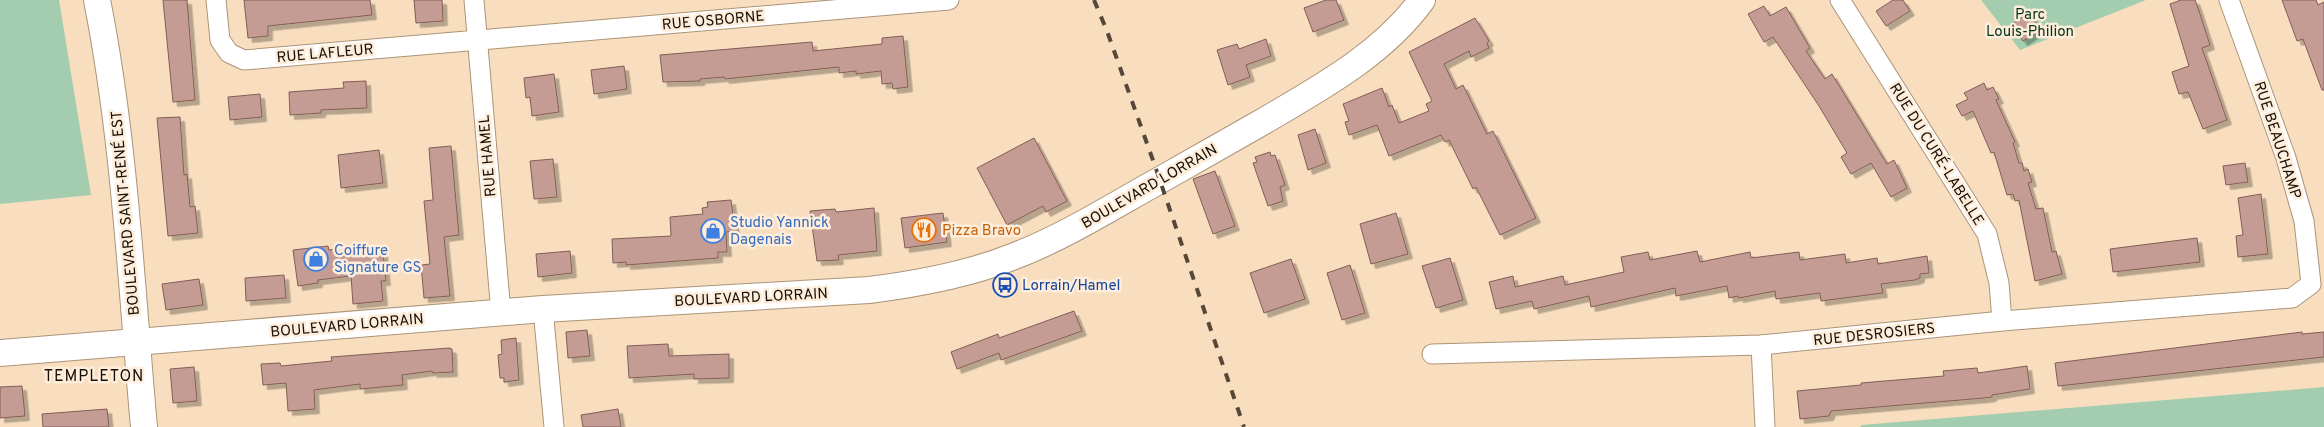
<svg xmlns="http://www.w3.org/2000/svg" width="2324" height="427" font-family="Overpass,sans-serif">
	<defs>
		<filter id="shadow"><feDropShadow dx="4.5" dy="4.5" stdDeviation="0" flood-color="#0004"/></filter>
	</defs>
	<rect width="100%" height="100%" fill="#f8debf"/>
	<g fill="#a4cdaf">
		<path d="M0,0H59L91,195L0,204Z"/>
		<path d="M1981,0H2146L2020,50Z"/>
		<path d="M2324,387V427H1860L1862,425Z"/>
	</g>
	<g fill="#c49c93" stroke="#825d55" filter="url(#shadow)">
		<path d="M163,0H187L195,100L173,102Z"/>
		<path d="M244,0H370L372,15L268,26V36L248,38Z"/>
		<path d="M414,0H442L443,21L416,23Z"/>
		<path d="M1326,0H1336L1344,20L1313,32L1304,8Z"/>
		<path d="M1893,0H1903L1910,11L1886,26L1876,11Z"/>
		<path d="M2181,0H2195L2198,8L2210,45L2202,48L2227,120L2203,129L2188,92L2179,94L2172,72L2189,66L2170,4Z"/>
		<path d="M2282,0H2316L2318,5L2324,2V90H2322L2303,39L2297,41Z"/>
		<path d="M1764,6L1770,16L1786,7L1810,48L1806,51L1825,79L1832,74L1887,164L1894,160L1907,188L1891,197L1871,163L1851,174L1841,157L1847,153L1819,106L1773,37L1764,42L1748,14Z"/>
		<path d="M2029,13L2040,30L2023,41L2012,24Z"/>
		<path d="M1475,18L1489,41L1487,43L1489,48L1471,57L1469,51L1444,64L1456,89L1463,85L1487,134L1493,131L1536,218L1500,235L1476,187L1473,189L1449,140L1445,142L1441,135L1389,156L1377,125L1349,135L1345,122L1349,121L1343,104L1382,88L1389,107L1392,105L1399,123L1429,111L1426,104L1432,101L1409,52Z"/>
		<path d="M903,36L908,87L893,89L892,83L882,84L881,71L856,74V71L839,73V67L725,79L724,77L700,79V81L663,82L660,55L812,42L813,51L882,44V38Z"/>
		<path d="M1266,39L1271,56L1246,65L1250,77L1228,85L1217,50L1237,44L1239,49Z"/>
		<path d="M624,66L627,89L594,94L591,70Z"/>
		<path d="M554,74L559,112L532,116L530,97L526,98L524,78Z"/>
		<path d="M366,81L367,108L321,110V113L290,115L289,92L344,88L343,82Z"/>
		<path d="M1984,83L1987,90L1993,87L1999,99L1996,100L2015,142L2013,143L2019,163H2022L2024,171L2028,169L2032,182L2028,183L2036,209L2043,208L2052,252L2056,251L2062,274L2035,281L2019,200L2015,201L2013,194L2007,195L1994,152L1991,153L1973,111L1962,116L1956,105L1968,99L1964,93Z"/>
		<path d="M260,94L262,117L230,120L228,97Z"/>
		<path d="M180,117L184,175L187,174L190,207L195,206L198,233L168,236L157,118Z"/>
		<path d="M1315,129L1326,163L1308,170L1298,135Z"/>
		<path d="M1034,138L1067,201L1046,212L1043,206L1007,225L977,168Z"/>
		<path d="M451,146L459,235L444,237L450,296L424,298L421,265L430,264L424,201L433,200L429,148Z"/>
		<path d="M379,150L383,183L341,188L338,155Z"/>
		<path d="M1270,152L1271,156L1275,155L1285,185L1280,187L1283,201L1268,206L1253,163L1257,162L1255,157Z"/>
		<path d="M553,159L557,197L534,199L530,161Z"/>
		<path d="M2245,163L2248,182L2226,185L2223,166Z"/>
		<path d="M1215,171L1235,226L1213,234L1193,179Z"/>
		<path d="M2261,194L2268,254L2238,257L2236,236L2243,235L2238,198Z"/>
		<path d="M731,200L735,231L726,232L727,252H718V258L626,265V262L613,263L612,239L671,236L670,217L703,214L702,208L708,207L707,202Z"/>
		<path d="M874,208L877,251L838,255L839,260L817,261L810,211L835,209L836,212Z"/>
		<path d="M943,213L947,242L905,248L901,218Z"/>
		<path d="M1396,213L1408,254L1371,264L1360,224Z"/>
		<path d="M2197,238L2200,262L2113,272L2110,249Z"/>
		<path d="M328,246L329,250L336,249L337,257L383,252L386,281H381L383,301L353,304L351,276L318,280V283L298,286L293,250Z"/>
		<path d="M570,251L572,273L538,277L536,254Z"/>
		<path d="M1697,251L1700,262L1750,252L1751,258L1799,252L1800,260L1845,254L1846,263L1877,258L1878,264L1927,256L1929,273L1920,274V278L1915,280L1881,284L1883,293L1821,301L1820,293L1776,299L1775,291L1739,298L1738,296L1729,298L1727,286L1676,296L1675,288L1591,307L1589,296L1534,309L1532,301L1496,309L1489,282L1513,276L1515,287L1563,276L1565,285L1624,272L1621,257L1648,252L1650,260Z"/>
		<path d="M1450,258L1463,300L1436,308L1422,266Z"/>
		<path d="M1291,259L1305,299L1264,313L1250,273Z"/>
		<path d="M1350,265L1365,313L1342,320L1327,273Z"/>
		<path d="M284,275L286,298L246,301L245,278Z"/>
		<path d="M199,279L203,305L166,310L162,284Z"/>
		<path d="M1074,311L1082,331L1001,360L999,353L957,369L951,352L998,334L999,338Z"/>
		<path d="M587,330L590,356L568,358L566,332Z"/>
		<path d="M2302,332V334L2324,332V357L2058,386L2055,363Z"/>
		<path d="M516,338L519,380L504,382V378H500L498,355L502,354L501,340Z"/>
		<path d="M668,344L669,356L729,354V378L694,379V374L629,378L627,346Z"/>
		<path d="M449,348L452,349L453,372L433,373L432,371L402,375L403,385L360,389V384L314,390L315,409L288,411L286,383L263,385L261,364L280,363L281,366L332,361L331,357Z"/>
		<path d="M2027,366L2030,389L1992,395V397L1984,398L1831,411L1829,416L1800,419L1797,391L1861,385V383L1944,376L1943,371L1977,368L1978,373Z"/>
		<path d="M194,367L197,401L173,403L170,369Z"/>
		<path d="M22,386L25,416L0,418V387Z"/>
		<path d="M107,409L109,427H43L42,414Z"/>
		<path d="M618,409L621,427H583L581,415Z"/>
	</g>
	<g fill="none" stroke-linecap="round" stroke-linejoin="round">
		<g stroke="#ad9478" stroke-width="21">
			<g id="street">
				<path d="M216,0L220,40L229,53L244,60L949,0"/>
				<path d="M474,0L501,313"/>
				<path d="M1840,0L1987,234L1999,283L2002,321"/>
				<path d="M543,309L554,427"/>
				<path d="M1761,345L1765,427"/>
				<path d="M1432,354L1761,345L2002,321L2292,298L2311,284L2304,221L2286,158L2229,0"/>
			</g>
		</g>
		<g stroke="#ad9478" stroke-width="28">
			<g id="secondary">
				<path d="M97,0C125,141 131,284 144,427"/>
				<path d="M0,353L543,309L869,290C917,284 967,275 1012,257C1065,237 1113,206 1162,179C1196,160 1230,140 1264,121C1320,88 1383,54 1422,0"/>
			</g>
		</g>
		<use href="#street" stroke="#fff" stroke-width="19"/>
		<use href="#secondary" stroke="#fff" stroke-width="26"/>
		<path stroke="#554838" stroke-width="4" stroke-dasharray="9 9" stroke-linecap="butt" d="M1094,0L1107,31L1155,166L1244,427"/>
	</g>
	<defs>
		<g id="restaurant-ring" transform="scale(1.25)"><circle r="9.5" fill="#fdedda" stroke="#e8710a" stroke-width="1.5"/><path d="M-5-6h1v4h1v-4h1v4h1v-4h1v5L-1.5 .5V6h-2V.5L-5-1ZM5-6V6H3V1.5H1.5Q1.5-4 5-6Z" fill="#e8710a"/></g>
		<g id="shop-ring" transform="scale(1.25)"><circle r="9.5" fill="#fdedda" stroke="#3f7fe0" stroke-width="1.5"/><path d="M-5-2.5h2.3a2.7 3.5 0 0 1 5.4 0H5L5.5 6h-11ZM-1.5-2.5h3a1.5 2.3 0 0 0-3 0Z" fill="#3f7fe0"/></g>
		<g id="bus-ring" transform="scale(1.25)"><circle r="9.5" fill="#fdedda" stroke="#1a4fb4" stroke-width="1.5"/><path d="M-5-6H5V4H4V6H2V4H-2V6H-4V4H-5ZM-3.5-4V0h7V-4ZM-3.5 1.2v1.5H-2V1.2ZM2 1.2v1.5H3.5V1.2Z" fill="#1a4fb4"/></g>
	</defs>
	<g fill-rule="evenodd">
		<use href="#restaurant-ring" x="924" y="230"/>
		<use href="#shop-ring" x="713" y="231"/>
		<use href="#shop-ring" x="316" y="259"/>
		<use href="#bus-ring" x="1005" y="285"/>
	</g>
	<g text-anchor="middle" stroke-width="5" stroke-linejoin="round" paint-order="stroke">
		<g font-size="15" fill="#003619" stroke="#fdedda">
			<text x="2030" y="19">Parc<tspan x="2030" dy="17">Louis-Philion</tspan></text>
		</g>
		<g font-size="15" fill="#170f05" stroke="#fdedda">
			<text transform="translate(713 20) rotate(-5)" y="5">RUE OSBORNE</text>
			<text transform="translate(325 53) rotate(-5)" y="5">RUE LAFLEUR</text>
			<text transform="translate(2278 140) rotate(72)" y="5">RUE BEAUCHAMP</text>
			<text transform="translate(1937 154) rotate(58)" y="5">RUE DU CURÉ-LABELLE</text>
			<text transform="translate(487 156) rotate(-95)" y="5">RUE HAMEL</text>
			<text transform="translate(1149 186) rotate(-30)" y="5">BOULEVARD LORRAIN</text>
			<text transform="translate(125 213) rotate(-95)" y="5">BOULEVARD SAINT-RENÉ EST</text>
			<text transform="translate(751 297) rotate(-3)" y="5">BOULEVARD LORRAIN</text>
			<text transform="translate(347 325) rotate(-5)" y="5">BOULEVARD LORRAIN</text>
			<text transform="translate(1874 334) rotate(-6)" y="5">RUE DESROSIERS</text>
		</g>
		<g font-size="15" fill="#366cbe" stroke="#fdedda" text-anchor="start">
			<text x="730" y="227">Studio Yannick<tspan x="730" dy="17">Dagenais</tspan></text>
			<text x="334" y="255">Coiffure<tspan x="334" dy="17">Signature GS</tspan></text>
		</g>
		<g font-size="15" fill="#c56008" stroke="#fdedda" text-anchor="start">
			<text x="942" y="235">Pizza Bravo</text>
		</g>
		<g font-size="15" fill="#164399" stroke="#fdedda" text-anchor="start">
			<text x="1022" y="290">Lorrain/Hamel</text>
		</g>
		<g font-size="16" letter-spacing="1" fill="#170f05" stroke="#fdedda">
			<text x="94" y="381">TEMPLETON</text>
		</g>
	</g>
</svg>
